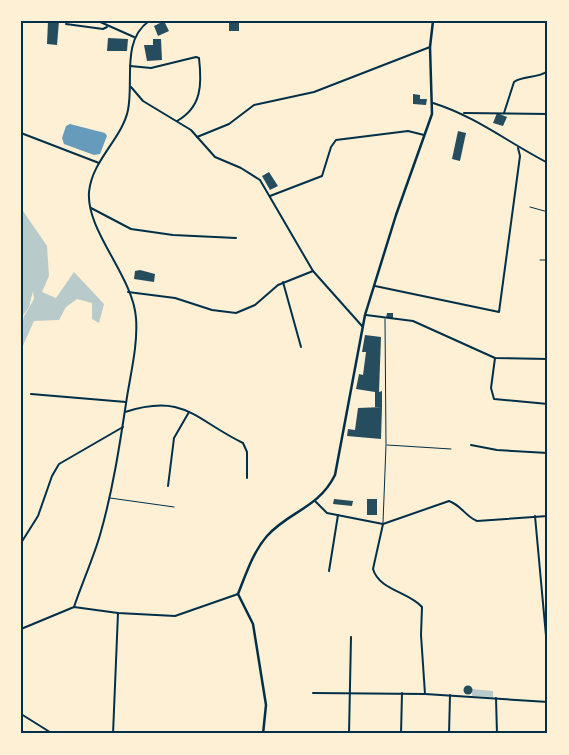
<svg xmlns="http://www.w3.org/2000/svg" width="569" height="755" font-family="'Work Sans',sans-serif">
	<rect width="100%" height="100%" fill="#fdf0d5"/>
	<g fill="#b9caca">
		<path d="M21,208L47,246L49,276L42,292L56,298L74,272L104,304L99,323L92,319V303L77,299L66,307L59,320L34,321L21,350V327L24,316L34,299L33,291L29,307L21,318Z"/>
		<path d="M472,689L493,691V697L472,696Z"/>
	</g>
	<path fill="#669bbc" d="M70,124L105,133L107,136L100,154L94,155L64,144L62,138L66,126Z"/>
	<g fill="#264d5e">
		<path d="M48,21H59L57,45L47,44Z"/>
		<path d="M164,21L169,31L158,36L154,26Z"/>
		<rect x="229" y="21" width="10" height="10"/>
		<path d="M108,38L128,39L127,51H107Z"/>
		<path d="M153,39H161L162,60L147,61L144,45H153Z"/>
		<path d="M413,94L420,95V99H427L426,105L413,104Z"/>
		<path d="M497,113L507,117L503,126L493,123Z"/>
		<path d="M458,131L466,133L460,161L452,159Z"/>
		<path d="M269,172L278,186L270,190L262,176Z"/>
		<path d="M140,270L155,274L154,282L134,279L135,271Z"/>
		<path d="M387,313H393V318H386Z"/>
		<path d="M365,335L381,337L379,392L382,391V407H375V392L356,389L359,374L363,375L366,352H362Z"/>
		<path d="M382,407L381,439L347,436L348,429L355,430L358,408Z"/>
		<path d="M334,499L353,501L352,506L333,504Z"/>
		<rect x="367" y="499" width="10" height="16"/>
		<circle cx="468" cy="690" r="4.5"/>
	</g>
	<g fill="none" stroke-linecap="round" stroke-linejoin="round">
		<g stroke="#003049" stroke-width="1">
			<path d="M530,207L548,212"/>
			<path d="M540,260H548"/>
			<path d="M387,445L451,449"/>
			<path d="M110,498L174,507"/>
			<path d="M383,523L386,445L385,319"/>
		</g>
		<g stroke="#003049" stroke-width="2">
			<path d="M98,21L134,37"/>
			<path d="M66,24L103,29L107,27"/>
			<path d="M130,66L151,68L196,57L199,58C202,84 202,107 177,121"/>
			<path d="M131,87L143,101L191,130L215,157L241,168L260,180L313,271L362,326"/>
			<path d="M433,103C475,116 509,143 548,163"/>
			<path d="M464,113L548,114"/>
			<path d="M504,113L514,82C523,75 537,79 548,71"/>
			<path d="M21,133L99,163"/>
			<path d="M197,137L229,124L254,105L314,92L430,47"/>
			<path d="M270,196L322,176L331,147L336,140L408,131L424,135"/>
			<path d="M91,208L131,229L173,235L236,238"/>
			<path d="M283,282L301,347"/>
			<path d="M375,286L499,312L520,156L518,148"/>
			<path d="M128,292L175,298L212,310L236,313L255,305L278,285L313,271"/>
			<path d="M366,315L413,321L495,358L548,359"/>
			<path d="M495,358L491,388L494,399L548,404"/>
			<path d="M31,394L126,402"/>
			<path d="M125,412C184,393 194,419 243,443L247,452V478"/>
			<path d="M471,445L497,450L548,453"/>
			<path d="M168,486L174,438L189,412"/>
			<path d="M315,501L327,513L383,524L449,501C461,505 466,517 477,521L548,516"/>
			<path d="M535,516L546,636"/>
			<path d="M383,524L373,569C379,590 409,592 422,607L421,635L425,694"/>
			<path d="M21,543L38,516L52,476L59,464L123,427"/>
			<path d="M329,571L338,515"/>
			<path d="M74,607C82,583 93,559 100,535C113,490 120,443 127,397C131,372 138,344 136,318C133,276 86,231 89,192C92,160 122,139 128,110C134,81 121,41 149,21"/>
			<path d="M21,629L74,607L118,613L175,616L238,594"/>
			<path d="M313,693L425,694L548,702"/>
			<path d="M496,698L497,734"/>
			<path d="M21,714L53,734"/>
			<path d="M113,734L118,613"/>
			<path d="M349,734L351,637"/>
			<path d="M401,734L402,693"/>
			<path d="M449,734L450,695"/>
			<path d="M547,734L548,717"/>
		</g>
		<path stroke="#003049" stroke-width="2.5" d="M263,734L266,705L253,624L238,594C246,574 253,552 267,536C289,511 318,509 335,475L365,315L396,215L432,114L430,47L433,21"/>
	</g>
	<rect width="569" height="755" fill="none" stroke="#fdf0d5" stroke-width="45"/>
	<rect x="22" y="22" width="524" height="710" fill="none" stroke="#003049" stroke-width="2"/>
</svg>
